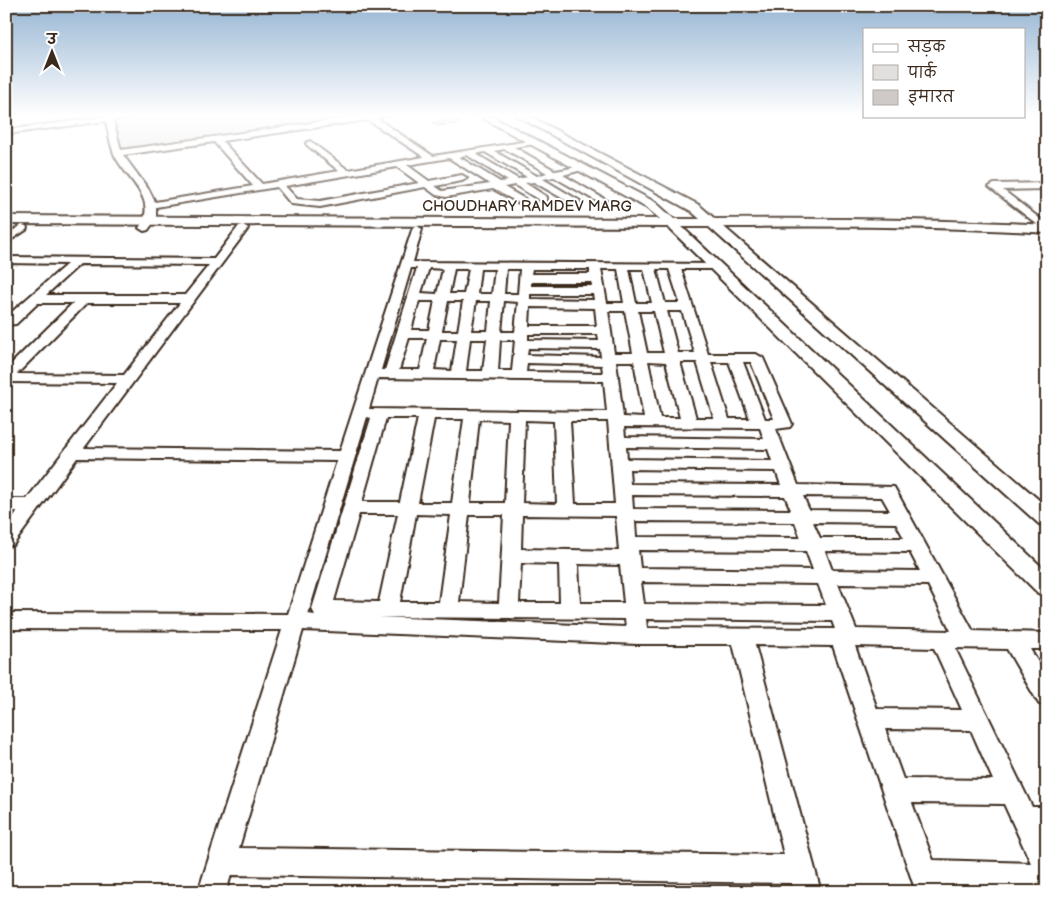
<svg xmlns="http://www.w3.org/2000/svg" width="1053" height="898" font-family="'Balsamiq Sans','Playpen Sans Deva',sans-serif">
	<rect width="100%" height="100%" fill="#fff"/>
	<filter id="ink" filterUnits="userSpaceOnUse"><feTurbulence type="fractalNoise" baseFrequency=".02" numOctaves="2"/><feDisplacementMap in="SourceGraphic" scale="10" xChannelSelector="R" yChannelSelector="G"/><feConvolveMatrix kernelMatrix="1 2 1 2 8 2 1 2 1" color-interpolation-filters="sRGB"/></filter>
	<g filter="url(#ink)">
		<path fill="#e2e0de" stroke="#8e857e" d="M148,115H367L368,116L123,150L107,120Z"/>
		<path fill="#cfcac7" stroke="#3b2a1e" d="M454,120L460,123L438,126L433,123Z"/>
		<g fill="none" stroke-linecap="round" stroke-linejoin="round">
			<g stroke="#3b2a1e" stroke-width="4">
				<g id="minor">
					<path d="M103,115H141L113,120L121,150L368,115H389L376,118L433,156L535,140V144L514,147L556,171L582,166V170L563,175L606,200L604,202H598L554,177L543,179L580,201V205H574L534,182L525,183L547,197V201H541L515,185L504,187L525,199V203H519L493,189L446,197L436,195L425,187L320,207L291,204L277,187L156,207V219L148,230L144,231L139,228C159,199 128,181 115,156C110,145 109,133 106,121L6,134V130L104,117ZM368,120L424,157L348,170L310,141L306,143L307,145L339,171L262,184L222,141ZM214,142L253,186L155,202L149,190L123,155ZM505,149L547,173L537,176L494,151ZM485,152L527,177L518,179L476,154ZM467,155L508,181L500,182L459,157ZM449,158L490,184L442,191L435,186L462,181L467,178L462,175L429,181L407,165ZM397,167L419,183L320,201L297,199L285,186Z"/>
					<path d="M1047,183V189L1003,190L1047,224V232L989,187L994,184Z"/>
					<path d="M22,225L26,226L27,228L26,230L6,243V235Z"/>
					<path d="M243,225L248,228L247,230L84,448L340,451L413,227L417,226L422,229L413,262L720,264L722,266L716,269H681L708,354H756L763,358L792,424L790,427L776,429L798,485L894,487L973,631L1047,633V649H1030L1047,677V707L1039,704L1007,649L955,648L1032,807H1047V833H1044L1047,838V891L943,888L944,892H916L833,646L755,645L821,892H793L791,883L231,875L226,892H198L282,630L6,629V613L288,614L337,461L77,458L13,545L6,546V527L18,511H6V499H27L117,383L6,382V369L73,303H38L16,324L6,325V317L67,264L6,263V257L214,259L239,226ZM80,264L209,265L185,295H46ZM411,268H417L385,370H381ZM429,268L443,269L437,294L421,293ZM454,269H469L464,294H449ZM480,269H495L492,294H477ZM506,269H520L518,294H504ZM532,269H590V274H531ZM601,269H618L624,303H607ZM629,269H644L652,303H636ZM656,269H669L680,303H665ZM531,282H591L592,286H531ZM530,294H593L594,300L530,299ZM419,301H435L429,330H411ZM448,301H463L458,331H442ZM476,301H491L488,331H471ZM504,301L518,302L515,332H501ZM87,303H180L124,375L17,374ZM530,307L595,308L597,326H529ZM608,311H625L633,353H614ZM638,311H654L664,353H647ZM667,311H682L695,353H678ZM528,334H598L599,341L528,340ZM409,338H427L420,370H399ZM440,339H457L452,371L434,370ZM470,339H487L483,371H466ZM500,340H515L512,371H498ZM528,348L600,349L601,357L527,355ZM616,361H634L644,418L623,417ZM648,361L666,362L680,418H660ZM680,362H697L714,418H696ZM711,362H729L750,419H729ZM743,362H751L774,419H765ZM527,363L602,365L603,373L526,372ZM378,378L604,381L607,412L369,409ZM367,417L371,418L312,609L315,615L308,614ZM386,418H418L400,502H362ZM434,419H464L452,503H418ZM479,419L509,420L505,503H470ZM525,420L554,421L557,504L522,503ZM570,421H608L615,504H575ZM624,427L760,428L764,439L625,437ZM626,447L768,449L772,461L627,459ZM629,469L776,471L781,485L630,484ZM632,495L785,496L791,510L633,509ZM803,496L882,497L890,511L809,510ZM359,514H398L379,602L334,601ZM416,514L451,515L439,602H400ZM469,515H504L499,603L459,602ZM522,515L616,516L619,551L521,549ZM635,521L795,522L801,538L636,537ZM813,522L896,523L904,538H820ZM638,550L806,551L813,570L640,568ZM825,551L910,552L920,571L832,570ZM521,563L559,564L560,603H519ZM578,564L620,565L624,603H580ZM641,582L818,584L826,605L644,604ZM838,584L928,585L951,631L856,629ZM378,617L625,619L626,627ZM646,619L832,621L835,629L647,628ZM303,630L637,644H733L784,855L239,848ZM855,646L934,648L962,710L877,709ZM885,729L971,730L993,780L903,779ZM912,803L1004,804L1031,863L933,860Z"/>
				</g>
			</g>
			<g stroke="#3b2a1e" stroke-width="4">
				<path id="tertiary" d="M477,115H489L655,202L674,219H700L691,211L515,115H527L699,205L715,219C826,218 936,219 1047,225V233C939,226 832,226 724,227L1047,507V526L1039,524L709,227H682L1047,572V596L1038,593L668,227L6,224V216L660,219L647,208Z"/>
			</g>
			<use href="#minor" fill="#fff" fill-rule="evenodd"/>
			<use href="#tertiary" fill="#fff" fill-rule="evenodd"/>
		</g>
	</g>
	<linearGradient id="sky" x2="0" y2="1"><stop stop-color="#96b5d3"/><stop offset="0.48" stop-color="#fff"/><stop offset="1" stop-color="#fff" stop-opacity="0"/></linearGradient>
	<rect width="1053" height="241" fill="url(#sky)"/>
	<g text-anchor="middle" stroke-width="4" stroke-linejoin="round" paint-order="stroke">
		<g font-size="15" fill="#3b2a1e" stroke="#fff">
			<text x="527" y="211">CHOUDHARY RAMDEV MARG</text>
		</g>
	</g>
	<rect width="1053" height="898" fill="none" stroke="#fff" stroke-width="25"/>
	<rect x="12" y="12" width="1028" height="873" fill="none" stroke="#3b2a1e" stroke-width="2" filter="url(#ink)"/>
	<rect x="863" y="28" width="162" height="90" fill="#ffffff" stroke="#b1aaa5"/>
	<rect x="873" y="44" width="25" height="8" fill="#ffffff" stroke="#b1aaa5"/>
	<text x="908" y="52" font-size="15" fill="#3b2a1e">सड़क</text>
	<rect x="873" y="65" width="25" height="15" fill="#e2e0de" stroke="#b1aaa5"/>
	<text x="908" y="78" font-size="15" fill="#3b2a1e">पार्क</text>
	<rect x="873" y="90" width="25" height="15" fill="#cfcac7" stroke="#b1aaa5"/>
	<text x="908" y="102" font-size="15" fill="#3b2a1e">इमारत</text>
	<g transform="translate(52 52)" stroke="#ffffff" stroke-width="4" paint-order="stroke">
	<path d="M0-4L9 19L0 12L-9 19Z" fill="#3b2a1e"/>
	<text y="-8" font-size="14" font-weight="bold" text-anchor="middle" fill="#3b2a1e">उ</text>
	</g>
</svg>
